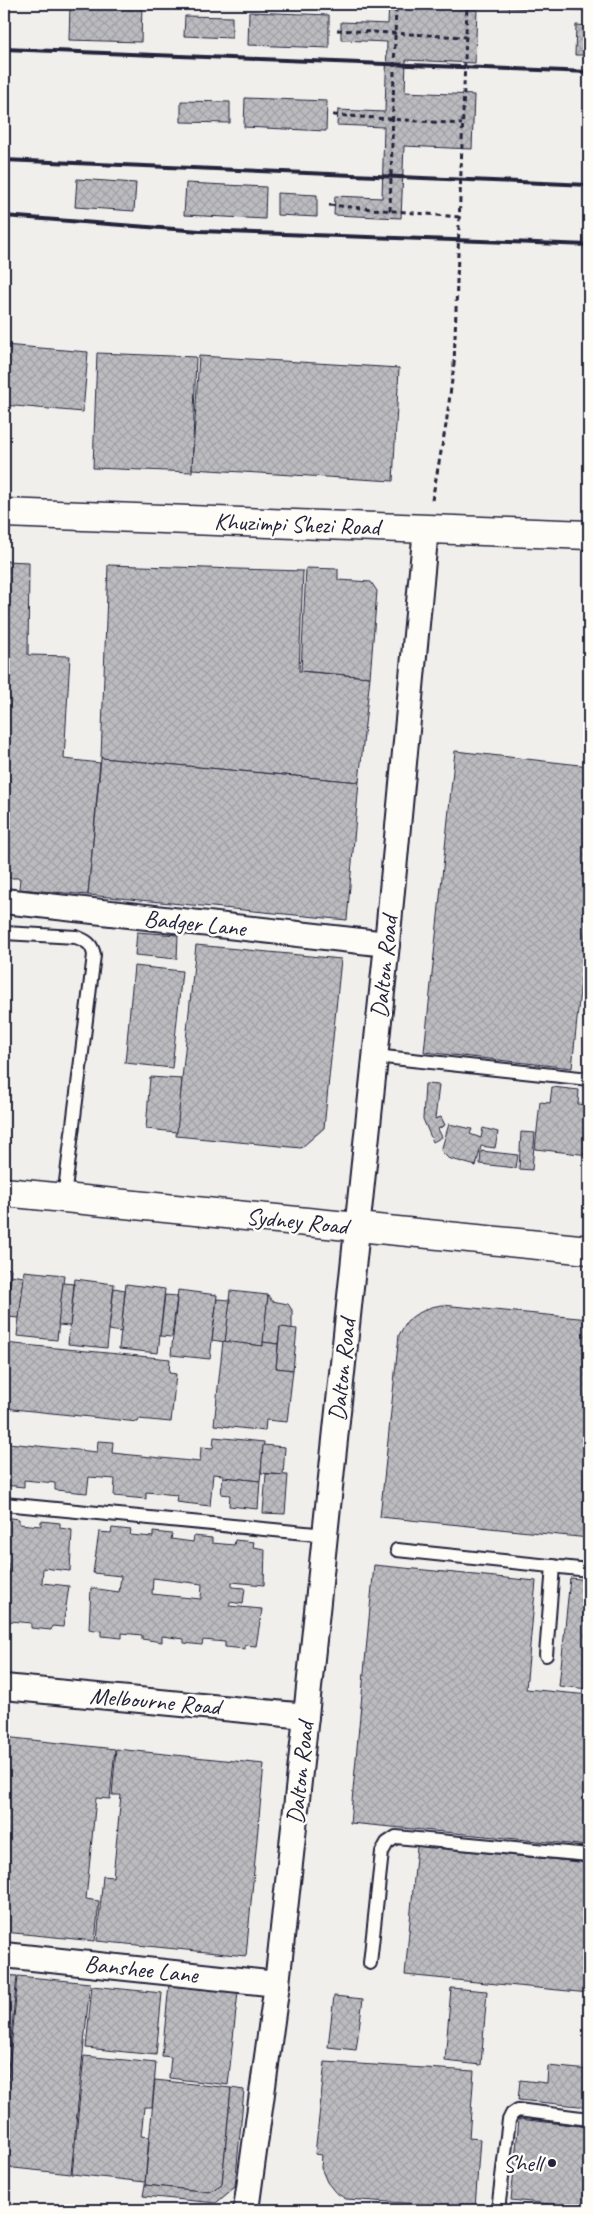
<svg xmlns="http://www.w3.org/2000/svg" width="593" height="2214" font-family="Caveat,sans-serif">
	<defs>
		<pattern id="building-cross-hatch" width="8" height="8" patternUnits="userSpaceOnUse" patternTransform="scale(1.25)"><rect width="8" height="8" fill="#bcbcc0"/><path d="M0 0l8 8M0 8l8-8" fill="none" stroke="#a1a1a6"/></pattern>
	</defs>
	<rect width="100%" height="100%" fill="#f0efec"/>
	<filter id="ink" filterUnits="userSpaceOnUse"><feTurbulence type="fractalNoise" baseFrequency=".02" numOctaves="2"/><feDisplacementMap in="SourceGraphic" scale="10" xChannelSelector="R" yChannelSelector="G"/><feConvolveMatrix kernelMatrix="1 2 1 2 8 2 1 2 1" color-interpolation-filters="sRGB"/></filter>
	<g filter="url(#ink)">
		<g fill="url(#building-cross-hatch)" stroke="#22223b" fill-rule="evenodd">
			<path d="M389,4L477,9L475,63L406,60L405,92L474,95L472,149L404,146L401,218L334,215L335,196L382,198L384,127L337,125L338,110L385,112L387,42L341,40V22L388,24Z"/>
			<path d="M70,5L142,6L141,42L69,40Z"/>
			<path d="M249,12L329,15V48L248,45Z"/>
			<path d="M185,16L232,17V38L184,36Z"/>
			<path d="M576,25L589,26V55H575Z"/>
			<path d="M245,98L327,101L326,131L244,127Z"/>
			<path d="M181,101L230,102V123L181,122Z"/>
			<path d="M77,179L136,183L134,211L75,207Z"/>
			<path d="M186,183L266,187L265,219L184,215Z"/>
			<path d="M277,193L317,195V217L277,215Z"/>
			<path d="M4,345L88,352L83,412L4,405Z"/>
			<path d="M97,353L196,357L192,472L93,468Z"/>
			<path d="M199,356L399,368L393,481L192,469Z"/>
			<path d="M4,561L29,562L28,655L70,656L64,759L100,763L88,895L19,889L20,878H4Z"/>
			<path d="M108,565L303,571L299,671L370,677L359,782L101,758Z"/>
			<path d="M306,568L338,569V580L371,582L377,591L370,677L301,671Z"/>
			<path d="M455,751L589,766V903L572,1068L424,1052Z"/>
			<path d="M101,758L359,782L347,920L88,895Z"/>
			<path d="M137,932L178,935L177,959L135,955Z"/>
			<path d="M196,945L341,959L324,1128L301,1148L176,1136Z"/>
			<path d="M134,966L182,971L172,1068L125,1063Z"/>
			<path d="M150,1077L182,1079L177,1132L146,1129Z"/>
			<path d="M425,1084L439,1085L435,1119L441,1117L445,1125L438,1129L442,1137L433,1142L423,1119Z"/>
			<path d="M552,1087L579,1090L578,1104L589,1105V1155L535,1149L540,1102L550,1103Z"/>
			<path d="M449,1124L472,1129L470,1134L481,1138L483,1128L498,1132L495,1148L481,1146L476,1166L448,1158L441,1151Z"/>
			<path d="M521,1132L535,1133L532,1170L519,1169Z"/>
			<path d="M481,1151L518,1155L516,1168L480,1164Z"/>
			<path d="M4,1268L11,1269L4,1333Z"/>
			<path d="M24,1271L64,1275L57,1340L17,1336Z"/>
			<path d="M11,1275L24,1277L19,1318L6,1317Z"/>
			<path d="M75,1279L114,1284L107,1348L68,1344Z"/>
			<path d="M63,1283L74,1284L70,1326L58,1325Z"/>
			<path d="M126,1284L165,1289L158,1353L119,1349Z"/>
			<path d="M114,1288L125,1290L121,1332L109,1330Z"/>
			<path d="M178,1290L217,1295L210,1359L171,1355Z"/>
			<path d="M230,1291L268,1295L263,1346L225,1342Z"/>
			<path d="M165,1295L177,1296L172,1337L160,1336Z"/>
			<path d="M268,1295L272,1301L288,1304L292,1310V1329L280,1327L278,1344L263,1342Z"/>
			<path d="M217,1299L230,1300L225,1342L212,1340Z"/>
			<path d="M442,1305L589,1319V1538L380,1517L399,1335L407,1321L415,1315L431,1307Z"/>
			<path d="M280,1327L297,1329L293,1370L276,1368Z"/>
			<path d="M223,1341L263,1346V1342L278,1344L276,1368L293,1370L287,1422L266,1420L265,1431L214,1425Z"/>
			<path d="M4,1343L170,1359L169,1373L176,1374L171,1422L139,1419L138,1422L4,1408Z"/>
			<path d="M4,1428H10L8,1443L97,1452L98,1441L113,1442L112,1453L200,1462L201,1447L213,1448L214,1437L264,1442L260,1481L223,1477V1475L213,1474L210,1506L176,1502L177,1495L146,1492V1499L114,1496L115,1479L89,1477L87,1493L55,1490V1483L24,1480V1487L4,1485Z"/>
			<path d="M263,1445L285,1447L283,1475L261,1473Z"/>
			<path d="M266,1474L288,1475L285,1514L263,1513Z"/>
			<path d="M223,1477L260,1481L258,1509L229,1506L230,1495L221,1494Z"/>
			<path d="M4,1517L19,1519V1524L41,1526V1521L60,1523V1528L72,1530L70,1571L43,1568L42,1583L69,1586L63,1627L52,1626L51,1630L31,1628V1623L10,1621L9,1626H4V1579L8,1580L9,1564H4Z"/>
			<path d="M112,1528L131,1530L130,1535L153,1537V1532L172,1534L171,1539L193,1542L194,1536L212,1538V1543L234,1545L235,1540L254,1542L253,1547L265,1549L264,1585L232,1582V1587L245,1588L243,1604L230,1602L229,1606L262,1609L256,1646L245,1645V1649L225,1647V1642L203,1640L202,1645L184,1643V1639L162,1636V1642L142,1639V1635L122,1633V1638L101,1636V1631L89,1629L91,1588L119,1592L121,1576L93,1573L99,1532L111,1533ZM153,1578L202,1584L201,1599L152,1594Z"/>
			<path d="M374,1565L536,1581L526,1689L589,1695V1846L350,1823Z"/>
			<path d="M570,1578L589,1580V1689L559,1686Z"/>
			<path d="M4,1737L115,1749L110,1799L96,1798L86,1899L99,1901L95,1941L4,1932Z"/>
			<path d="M116,1749L264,1764L246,1956L97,1941L103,1876L113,1877L121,1795H112Z"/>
			<path d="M417,1846L589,1863V1993L405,1975Z"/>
			<path d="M4,1975L17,1976L4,2110Z"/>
			<path d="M18,1976L90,1983L71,2174L4,2167V2123Z"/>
			<path d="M169,1984L238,1992L228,2085L169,2078L171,2057L162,2056Z"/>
			<path d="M92,1986L162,1993L156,2055L86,2048Z"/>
			<path d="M451,1988L487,1991L481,2065L445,2061Z"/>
			<path d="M334,1996L363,1999L356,2050L328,2047Z"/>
			<path d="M84,2056L156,2063L152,2107H144L141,2136L149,2137L145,2182L72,2174Z"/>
			<path d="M325,2062L474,2071L469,2138L480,2139L475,2208L346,2199L335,2192L327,2182L321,2168L322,2155L315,2154Z"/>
			<path d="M548,2066L589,2070V2107L518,2100L520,2080L547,2083Z"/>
			<path d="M155,2080L231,2088L222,2184L210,2192L145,2185Z"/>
			<path d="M231,2088L244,2090L235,2187L216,2203L143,2196L145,2185L210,2192L222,2184Z"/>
			<path d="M519,2119L589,2127V2208L511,2200Z"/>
		</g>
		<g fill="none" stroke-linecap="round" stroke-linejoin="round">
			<g stroke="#22223b" stroke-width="16">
				<g id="lane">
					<path d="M4,933L76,937C87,941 92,944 94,955L64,1198"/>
					<path d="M375,1056L589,1079"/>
					<path d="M4,1504L326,1535"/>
					<path d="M397,1550L589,1570"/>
					<path d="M546,1655L553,1566"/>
					<path d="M370,1963L382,1852L387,1843L396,1837L589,1855"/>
					<path d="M498,2210L509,2120L512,2114L518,2110L589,2119"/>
				</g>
			</g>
			<g stroke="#22223b" stroke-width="28">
				<g id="street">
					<path d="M4,901L387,944"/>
					<path d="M4,1687L306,1716"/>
					<path d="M4,1955L277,1984"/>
					<path d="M246,2210L277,1984L306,1716L387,944L426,528"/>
				</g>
			</g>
			<g stroke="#22223b" stroke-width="31">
				<g id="secondary">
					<path d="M4,513L589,535"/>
					<path d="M4,1192L589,1250"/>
				</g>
			</g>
			<g stroke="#22223b" stroke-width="3" stroke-dasharray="5 4" stroke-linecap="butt">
				<path d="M337,30L465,37"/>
				<path d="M333,115L462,124"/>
				<path d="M329,205L459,217"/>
				<path d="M432,500L446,425L454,365"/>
			</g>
			<use href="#lane" stroke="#fdfcf7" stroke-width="12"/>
			<use href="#street" stroke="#fdfcf7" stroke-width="24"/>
			<use href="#secondary" stroke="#fdfcf7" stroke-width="28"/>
			<g stroke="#22223b" stroke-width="4">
				<path d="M442,4L589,9"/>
				<path d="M4,49L589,72"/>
				<path d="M4,160L589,185"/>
				<path d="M4,216L200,231L589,245"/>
			</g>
			<g stroke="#22223b" stroke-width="3" stroke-dasharray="5 4" stroke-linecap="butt">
				<path d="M390,211L396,4"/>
				<path d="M454,365L467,4"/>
			</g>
		</g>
	</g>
	<circle fill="#22223b" stroke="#fdfcf7" stroke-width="2" cx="552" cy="2163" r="5"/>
	<g text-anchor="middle" stroke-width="5" stroke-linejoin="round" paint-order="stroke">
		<g font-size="24" fill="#22223b" stroke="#fdfcf7">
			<text transform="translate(297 524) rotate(2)" y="8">Khuzimpi Shezi Road</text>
			<text transform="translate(195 923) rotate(6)" y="8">Badger Lane</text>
			<text transform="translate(384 967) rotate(-84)" y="8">Dalton Road</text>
			<text transform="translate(297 1221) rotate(6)" y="8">Sydney Road</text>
			<text transform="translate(342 1370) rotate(-84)" y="8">Dalton Road</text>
			<text transform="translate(155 1701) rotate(5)" y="8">Melbourne Road</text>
			<text transform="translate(300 1773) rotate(-84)" y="8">Dalton Road</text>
			<text transform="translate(141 1969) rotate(6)" y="8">Banshee Lane</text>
		</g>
		<g font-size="24" fill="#22223b" stroke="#fdfcf7" text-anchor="end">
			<text x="542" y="2171">Shell</text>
		</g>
	</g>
	<rect width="593" height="2214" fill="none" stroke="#fdfcf7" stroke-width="20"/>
	<rect x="10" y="10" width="573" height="2194" fill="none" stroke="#22223b" stroke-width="2" filter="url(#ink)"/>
</svg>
